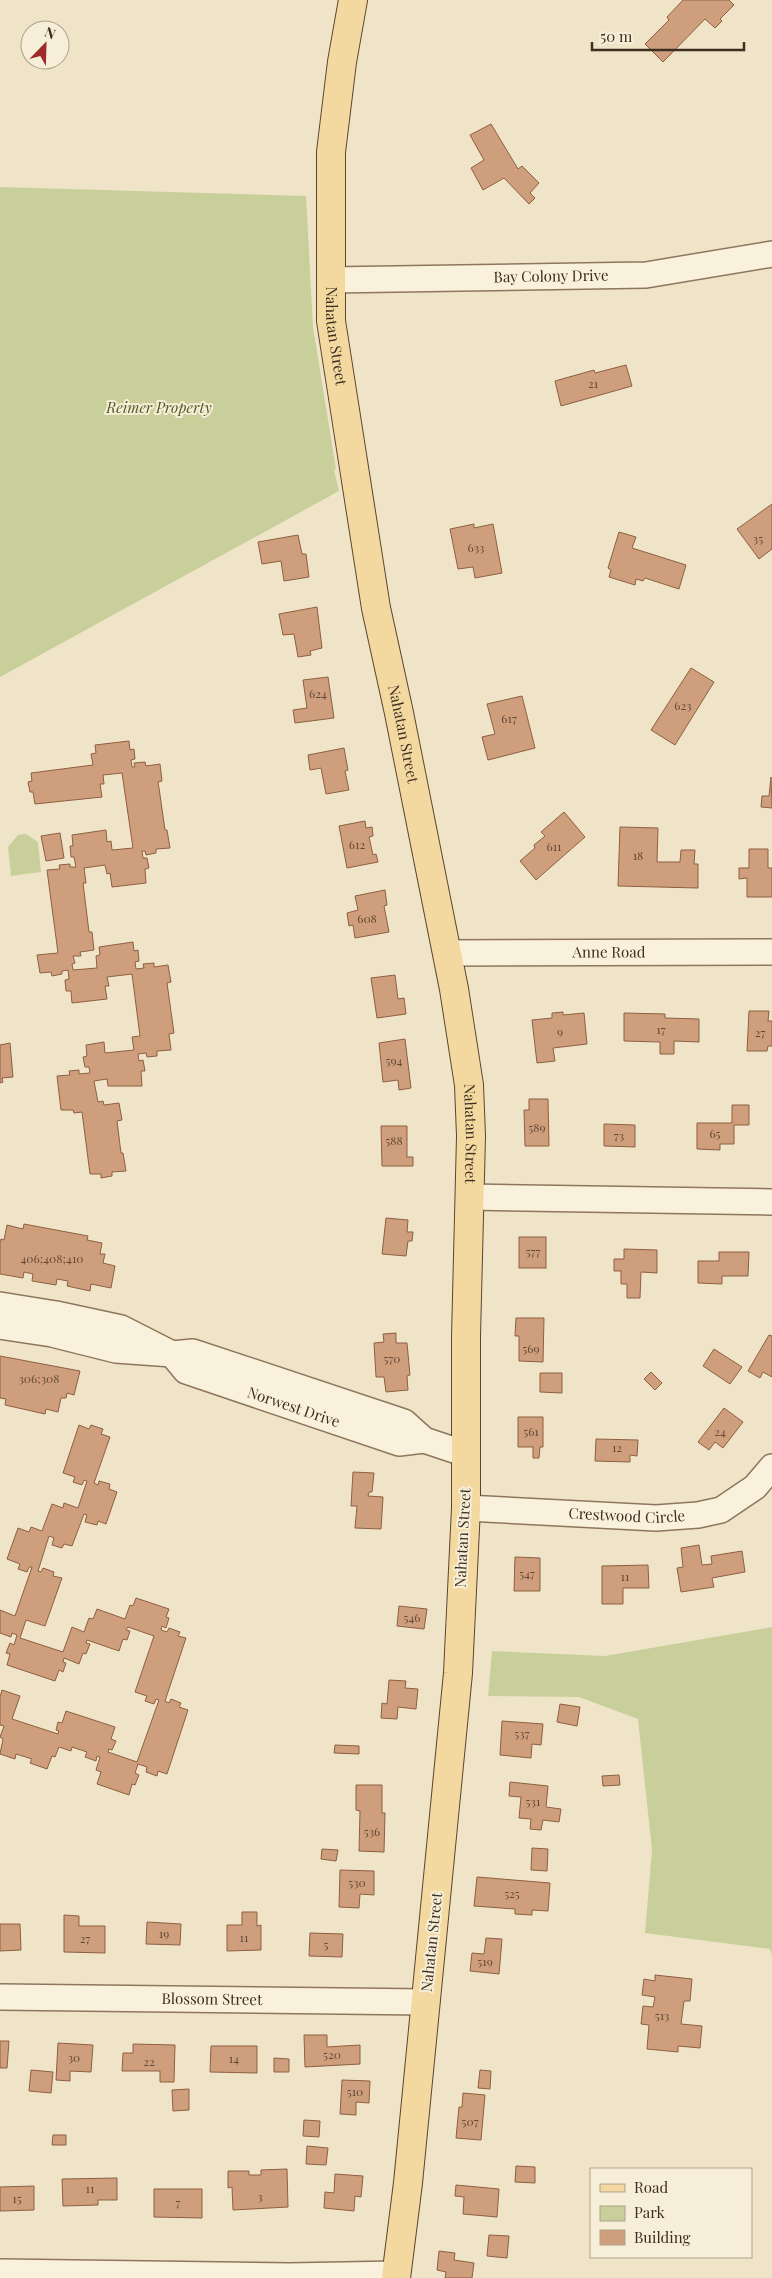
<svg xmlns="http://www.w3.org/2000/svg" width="772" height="2278" font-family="'Playfair Display',serif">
	<rect width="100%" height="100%" fill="#f0e4c8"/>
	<g fill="#c9cf9b">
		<path d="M0,187L306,196L313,327L336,469L334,470L339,491L0,677Z"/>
		<path d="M26,834L38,842L41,872L11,876L8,847L18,835Z"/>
		<path d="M772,1627V1956L770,1949L645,1933L652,1850L638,1719L579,1697L488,1696L492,1651L605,1656Z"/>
	</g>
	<g fill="#cf9f7d" stroke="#8d5f41">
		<path d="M683,0H729L734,5L720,19L722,21L715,28L705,19L663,62L645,44L669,20L667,17Z"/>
		<path d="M491,124L518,169L522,166L539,183L530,193L535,198L529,204L504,178L483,190L471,168L484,160L470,135Z"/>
		<path d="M626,365L632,386L561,406L555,381L594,370L595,373Z"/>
		<path d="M772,504V549L759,559L737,529Z"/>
		<path d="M474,524V528L493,524L502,573L475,578L473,567L458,569L450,529Z"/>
		<path d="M619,532L636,537L632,548L686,565L679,589L645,578L643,581L636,579L635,585L609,577L611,570L608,568Z"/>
		<path d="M298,535L302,554H306L309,577L284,581L281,561L262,564L258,542Z"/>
		<path d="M317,607L322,648L310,651L311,655L298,657L294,634L283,635L279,614Z"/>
		<path d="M691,668L714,682L675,745L651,730Z"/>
		<path d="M328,677L334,718L295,723L293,710L307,708L303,680Z"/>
		<path d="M522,696L535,748L488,760L482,737L495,734L487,704Z"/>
		<path d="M129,741L130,750L134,749L135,759L131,760L132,767H135L134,763L145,762L146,766L160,764L162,781L158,782L159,788L165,830H167L170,848L156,849V853L146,855L145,851H142L143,858H147L149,868L145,869L146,883L112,887L110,873L107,874L105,865L84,868L86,883H83L89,932H92L94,950L80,952L81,956H73L75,963L72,964L73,970L97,968L96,956L100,955L99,947L133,942L134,951L138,950L139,961L135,962L136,969L144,968L143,964L154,963V967L168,965L171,982L167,983L174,1033L169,1034L171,1050L157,1051V1056L147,1057L146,1053L138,1054L139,1061L143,1060L145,1071H141L142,1086H108L107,1079L94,1081L98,1102L103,1101L104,1105L119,1103L122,1120L117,1121L121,1153H123L126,1171L112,1172V1176L101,1178V1174H90L82,1112L74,1113L73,1110H61L57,1076L70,1075L69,1071L79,1070V1074L90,1073L89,1067H85L83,1057L87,1056L86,1045L104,1042L105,1053L134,1050L132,1037L140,1036L132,974L107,977L109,986H105L107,999L72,1003L71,991H66L65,980L69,979L68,970L62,971V974L52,976L51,972L40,973L37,955L58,953L47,870L60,869L59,865L70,864V867H76L74,857H71L70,846H73L72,835L106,830L107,842L111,841L112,850L133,848L122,773L103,775L104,784H100L102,797L35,804L33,792H30L28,782L32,781L31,773L93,765L91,754L96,753L95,745Z"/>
		<path d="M344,748L348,770L345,771L349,790L326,794L321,768L310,770L308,755Z"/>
		<path d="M771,777L772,808L761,807L762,796H769Z"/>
		<path d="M564,812L585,837L536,880L520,861L535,848L534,845L545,836L541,832Z"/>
		<path d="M365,821L366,828L372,827L373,836L369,837L373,855L376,854L378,862L347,868L339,826Z"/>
		<path d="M620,827L658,828L657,862H680L681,850H695L694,864H698V888L618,886Z"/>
		<path d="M60,833L64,858L46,861L41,836Z"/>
		<path d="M749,849H768V868H772V897H747V878L739,879V868H749Z"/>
		<path d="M385,890L387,905L384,906L389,932L355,938L353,925L349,926L347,913L358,910L355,896Z"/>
		<path d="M395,975L398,999L404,998L406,1014L377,1018L371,978Z"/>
		<path d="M749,1011H769L768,1021H772V1046H768L767,1051H747Z"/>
		<path d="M563,1012V1015L584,1013L587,1044L553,1048L555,1061L537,1063L532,1020L552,1018V1013Z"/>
		<path d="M624,1013L665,1014V1018L699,1019V1042L674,1041V1054H660V1042L624,1041Z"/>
		<path d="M405,1039L411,1088L399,1090L398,1080L383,1082L379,1043Z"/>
		<path d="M10,1043L13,1077L2,1078L3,1082L0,1083V1045Z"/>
		<path d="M529,1099H548L549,1146H525L524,1110H529Z"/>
		<path d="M732,1105H749V1125H734V1144H720V1150L697,1149V1123H732Z"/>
		<path d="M604,1124L635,1125V1147L604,1146Z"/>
		<path d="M381,1126H407V1157H413V1166H382Z"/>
		<path d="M386,1218L408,1220L407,1232H413L412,1241H408L406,1256L382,1254Z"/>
		<path d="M24,1224L88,1236L87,1240L102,1243L100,1254H105L103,1263L115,1266L111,1288L91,1284L90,1291L67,1286L68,1281L57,1279L56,1285L32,1281L33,1274L24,1272L23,1278L0,1274V1243L1,1239L4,1240L7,1225L23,1229Z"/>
		<rect x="519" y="1237" width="27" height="31"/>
		<path d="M624,1249L657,1250V1273L641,1272L640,1298H627V1284H621V1271H614V1259H624Z"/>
		<path d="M719,1252H749L748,1276H722V1284L698,1283V1261H719Z"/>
		<path d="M516,1318H544L543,1362L519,1361V1336H515Z"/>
		<path d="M396,1333V1343H407L410,1375L407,1376L408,1390L386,1392L384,1377H376L374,1343L384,1342L383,1334Z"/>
		<path d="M769,1335L772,1336V1377L763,1372L760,1378L748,1371Z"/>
		<path d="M714,1349L742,1367L730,1384L703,1366Z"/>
		<path d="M0,1356L80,1371L74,1395L67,1393L66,1398H61L58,1412L46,1409L45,1414L5,1405L6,1399L0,1398Z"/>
		<path d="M651,1372L662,1383L655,1390L644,1379Z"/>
		<path d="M540,1373H562V1393L540,1392Z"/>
		<path d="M724,1408L743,1422L723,1448L715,1442L709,1450L698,1442Z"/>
		<path d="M518,1417H543V1447H540L539,1458H533V1447H518Z"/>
		<path d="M79,1425L89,1429L91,1425L103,1429L101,1434L110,1437L94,1483L98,1485L99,1481L110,1484L109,1489L117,1492L106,1524L98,1521L97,1525L85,1522L87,1515L84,1514L72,1546L64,1544L62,1548L52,1545L54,1538L49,1536L38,1571L41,1572L43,1568L54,1572L53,1576L62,1578L45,1626L26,1620L20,1638L63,1652L72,1627L84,1632L89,1618L93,1619L97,1609L125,1619L130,1605L133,1606L136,1598L169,1609L166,1617L169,1618L166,1628L162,1626L161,1630L167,1632L169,1628L180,1632L178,1636L186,1638L165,1701L169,1703L171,1699L181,1703L179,1707L188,1710L167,1774L158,1771L157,1776L146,1772L147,1767L138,1764L135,1773L139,1775L135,1785L132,1784L129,1795L97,1784L101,1772L96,1770L100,1757L97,1756L96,1761L85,1757L87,1752L72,1747L71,1751L59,1747L55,1757L52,1756L47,1769L30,1763L32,1759L16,1754L15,1759L0,1754L3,1739L0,1737L4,1726L0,1725V1697L2,1690L20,1696L12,1719L58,1734L59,1731L56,1730L58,1722L62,1723L66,1711L115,1727L111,1739L116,1741L112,1750L109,1749L108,1752L137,1762L159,1700L156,1699L154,1704L145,1701L147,1696L135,1692L154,1636L128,1627L126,1630L130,1631L127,1640L123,1639L119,1651L87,1640L86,1643L90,1644L86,1654L83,1653L79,1664L64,1658L63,1662L66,1663L63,1672L59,1670L55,1681L7,1665L10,1654L6,1653L10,1643L14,1645L17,1635L12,1633L11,1637L0,1633V1610L15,1616L32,1567H29L27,1572L18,1569L20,1564L7,1559L18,1528L29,1532L31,1527L42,1531L52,1504L63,1508L64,1503L78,1508L87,1481L84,1480L82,1485L73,1482L75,1477L63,1473Z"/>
		<path d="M596,1439L638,1440L637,1456L630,1455V1462L595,1461Z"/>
		<path d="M353,1472L374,1473L372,1492H369L368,1496L383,1497L381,1529L355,1528L357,1506H351Z"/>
		<path d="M699,1545L702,1565L712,1564L711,1556L742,1551L745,1572L712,1578L714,1587L681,1592L677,1568L683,1567L681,1548Z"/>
		<path d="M515,1557L540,1558V1591H514Z"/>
		<path d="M648,1565L649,1588H623V1604H602V1566Z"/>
		<path d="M399,1606L427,1609L424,1629L397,1626Z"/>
		<path d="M389,1680L406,1681L405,1688L418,1689L416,1709L398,1707L397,1719L381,1718L382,1703L387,1704Z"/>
		<path d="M560,1704L580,1707L577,1726L557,1722Z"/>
		<path d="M502,1721L543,1724L541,1745L532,1744L531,1758L500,1755Z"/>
		<path d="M335,1745L359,1746V1754L334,1753Z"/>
		<path d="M619,1775L620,1785L603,1786L602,1776Z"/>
		<path d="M510,1782L548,1786L546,1807L561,1809L559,1822L543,1820L541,1830L530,1829L531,1819L519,1818L521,1797L509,1796Z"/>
		<path d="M356,1785H382V1813H385L384,1852L359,1851L360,1811L356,1810Z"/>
		<path d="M532,1848L548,1849L547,1871L531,1870Z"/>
		<path d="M322,1849L338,1850L336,1861L321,1859Z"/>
		<path d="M340,1870L374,1871V1895L360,1894L359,1908L339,1907Z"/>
		<path d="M477,1877L550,1883L548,1911L532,1910V1915L515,1914V1909L474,1906Z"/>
		<path d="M242,1912H257V1926L261,1925V1950L227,1951V1925H242Z"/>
		<path d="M64,1915L79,1916V1926H105V1953L64,1952Z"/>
		<path d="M147,1922L181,1924L180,1945L146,1944Z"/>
		<path d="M0,1924H20L21,1950L0,1951Z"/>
		<path d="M310,1933L343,1934L342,1957L309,1956Z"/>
		<path d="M486,1938L502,1939L499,1974L470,1971L472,1953L484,1954Z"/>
		<path d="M655,1975L692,1979L690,2001H684L681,2024L702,2026L700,2048L678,2046V2052L647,2049L649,2025L641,2024L643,2006L653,2007L655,1997L642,1995L644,1979L655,1981Z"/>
		<path d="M304,2035H327V2047L360,2045V2064L305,2067Z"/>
		<path d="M0,2041H9L7,2068H0Z"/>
		<path d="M58,2043L93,2045L91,2072L70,2071V2081L56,2080Z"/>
		<path d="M133,2044L175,2045L174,2082H160V2071H122L123,2053H133Z"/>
		<path d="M211,2046H257V2073L210,2072Z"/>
		<path d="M274,2058L289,2059V2072H274Z"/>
		<path d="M31,2070L53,2072L51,2093L29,2091Z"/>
		<path d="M480,2070L491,2071L490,2089L478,2088Z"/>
		<path d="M342,2080L370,2081L369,2103L356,2102V2115L340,2114Z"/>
		<path d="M189,2089V2110L173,2111L172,2090Z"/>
		<path d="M463,2093L485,2095L481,2140L456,2138L459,2107H462Z"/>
		<path d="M304,2120L320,2121L319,2137L303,2136Z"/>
		<path d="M53,2135H66V2145H52Z"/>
		<path d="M307,2146L328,2148L326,2165L306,2164Z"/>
		<path d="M516,2166L535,2167V2183L515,2182Z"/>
		<path d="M287,2169L288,2207L233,2210L232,2187L228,2188V2171H249V2175H261V2170Z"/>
		<path d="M335,2174L363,2176L361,2197L355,2196L354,2211L324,2208L325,2192L334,2193Z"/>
		<path d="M117,2178V2200H98V2205L63,2206L62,2179Z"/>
		<path d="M456,2185L499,2189L497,2217L463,2214L464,2197L455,2196Z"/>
		<path d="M34,2186V2210L0,2211V2187Z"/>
		<path d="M154,2189H202V2218L154,2217Z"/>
		<path d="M489,2235L509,2236L507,2258L487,2256Z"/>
		<path d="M439,2251L455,2253L454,2260L474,2263L472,2278H445L446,2272L437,2270Z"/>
	</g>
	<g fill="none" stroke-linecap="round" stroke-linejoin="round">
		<g stroke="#8d765c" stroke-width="28">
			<g id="minor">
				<path id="s1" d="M330,280L646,275L772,254"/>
				<path id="s2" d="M447,953L772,952"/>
				<path d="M469,1197L772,1202"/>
				<path id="s3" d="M0,1305L56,1314L121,1328L172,1354L186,1371L399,1443L424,1440"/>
				<path d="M0,1326L52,1334L116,1350L172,1354L193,1352L404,1422L424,1440L466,1454"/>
				<path id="s4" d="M466,1508L656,1518L698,1515L721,1510L755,1487L772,1467"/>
				<path id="s5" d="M0,1997L426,2002"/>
				<path d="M0,2272L289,2276L397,2274"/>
			</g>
		</g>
		<g stroke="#5b4430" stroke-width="30">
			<g id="major">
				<path id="s6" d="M353,0L342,62L331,152V321L376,608L399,713L454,989L469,1085L471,1136L466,1337V1508L458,1673L408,2183L396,2278"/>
			</g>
		</g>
		<use href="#minor" stroke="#faf1dc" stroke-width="25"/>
		<use href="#major" stroke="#f3d9a0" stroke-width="28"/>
	</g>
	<g text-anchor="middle" stroke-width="4" stroke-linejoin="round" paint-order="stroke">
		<g font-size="12" fill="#624a37">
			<text x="593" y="388">21</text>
			<text x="758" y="543">35</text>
			<text x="476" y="552">633</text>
			<text x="318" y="698">624</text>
			<text x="683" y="710">623</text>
			<text x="509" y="723">617</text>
			<text x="357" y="849">612</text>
			<text x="554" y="851">611</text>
			<text x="638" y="860">18</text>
			<text x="367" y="923">608</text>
			<text x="661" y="1034">17</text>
			<text x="560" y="1036">9</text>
			<text x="760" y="1037">27</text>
			<text x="394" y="1065">594</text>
			<text x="537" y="1132">589</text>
			<text x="715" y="1138">65</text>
			<text x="619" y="1140">73</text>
			<text x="394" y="1145">588</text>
			<text x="533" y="1256">577</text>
			<text x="52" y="1263">406;408;410</text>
			<text x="531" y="1353">569</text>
			<text x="392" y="1363">570</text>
			<text x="39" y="1383">306;308</text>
			<text x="531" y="1436">561</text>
			<text x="720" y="1436">24</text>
			<text x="617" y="1452">12</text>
			<text x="527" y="1578">547</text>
			<text x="625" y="1581">11</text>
			<text x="412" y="1622">546</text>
			<text x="522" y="1738">537</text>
			<text x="533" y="1806">531</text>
			<text x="372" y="1836">536</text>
			<text x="357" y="1887">530</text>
			<text x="512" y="1898">525</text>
			<text x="164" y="1938">19</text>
			<text x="244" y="1942">11</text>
			<text x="85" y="1943">27</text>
			<text x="326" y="1949">5</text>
			<text x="485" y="1966">519</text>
			<text x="662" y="2020">513</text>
			<text x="332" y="2059">520</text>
			<text x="74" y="2062">30</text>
			<text x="234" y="2063">14</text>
			<text x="149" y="2066">22</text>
			<text x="355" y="2096">510</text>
			<text x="470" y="2126">507</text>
			<text x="90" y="2193">11</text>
			<text x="260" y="2201">3</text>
			<text x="17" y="2203">15</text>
			<text x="178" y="2207">7</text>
		</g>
		<g font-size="15" fill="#3d2e20" stroke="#f7eed8">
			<text dy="5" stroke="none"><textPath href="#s1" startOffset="221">Bay Colony Drive</textPath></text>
			<text dy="5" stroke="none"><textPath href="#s6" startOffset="338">Nahatan Street</textPath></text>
			<text dy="5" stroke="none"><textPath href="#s6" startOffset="742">Nahatan Street</textPath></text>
			<text dy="5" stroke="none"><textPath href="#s2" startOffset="162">Anne Road</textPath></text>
			<text dy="5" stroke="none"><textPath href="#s6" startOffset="1148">Nahatan Street</textPath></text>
			<text dy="5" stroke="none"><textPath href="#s3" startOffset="316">Norwest Drive</textPath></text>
			<text dy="5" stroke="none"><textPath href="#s4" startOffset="161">Crestwood Circle</textPath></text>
			<text transform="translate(463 1538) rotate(-87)" y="5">Nahatan Street</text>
			<text transform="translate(432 1942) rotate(-84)" y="5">Nahatan Street</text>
			<text dy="5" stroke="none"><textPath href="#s5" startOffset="212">Blossom Street</textPath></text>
		</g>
		<g font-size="15" font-style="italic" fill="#4d5a26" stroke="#f7eed8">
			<text x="159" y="413">Reimer Property</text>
		</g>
	</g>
	<rect x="590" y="2168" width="162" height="90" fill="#f7eed8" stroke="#ada18e"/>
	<rect x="600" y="2184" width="25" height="8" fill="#f3d9a0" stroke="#ada18e"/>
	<text x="634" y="2193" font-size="15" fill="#3d2e20">Road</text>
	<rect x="600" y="2206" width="25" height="15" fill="#c9cf9b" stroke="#ada18e"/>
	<text x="634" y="2218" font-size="15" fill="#3d2e20">Park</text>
	<rect x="600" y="2230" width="25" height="15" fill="#cf9f7d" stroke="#ada18e"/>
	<text x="634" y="2243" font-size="15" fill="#3d2e20">Building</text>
	<g transform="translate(45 45) rotate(23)"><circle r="24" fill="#f7eed8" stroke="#ada18e"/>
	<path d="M0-4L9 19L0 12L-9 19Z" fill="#9e2a2b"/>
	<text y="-8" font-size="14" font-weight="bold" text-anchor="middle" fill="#3d2e20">N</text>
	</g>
	<path d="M592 42v8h152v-8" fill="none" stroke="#3d2e20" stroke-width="2.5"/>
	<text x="600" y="42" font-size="15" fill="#3d2e20" stroke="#f7eed8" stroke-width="4" paint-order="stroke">50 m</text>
</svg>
